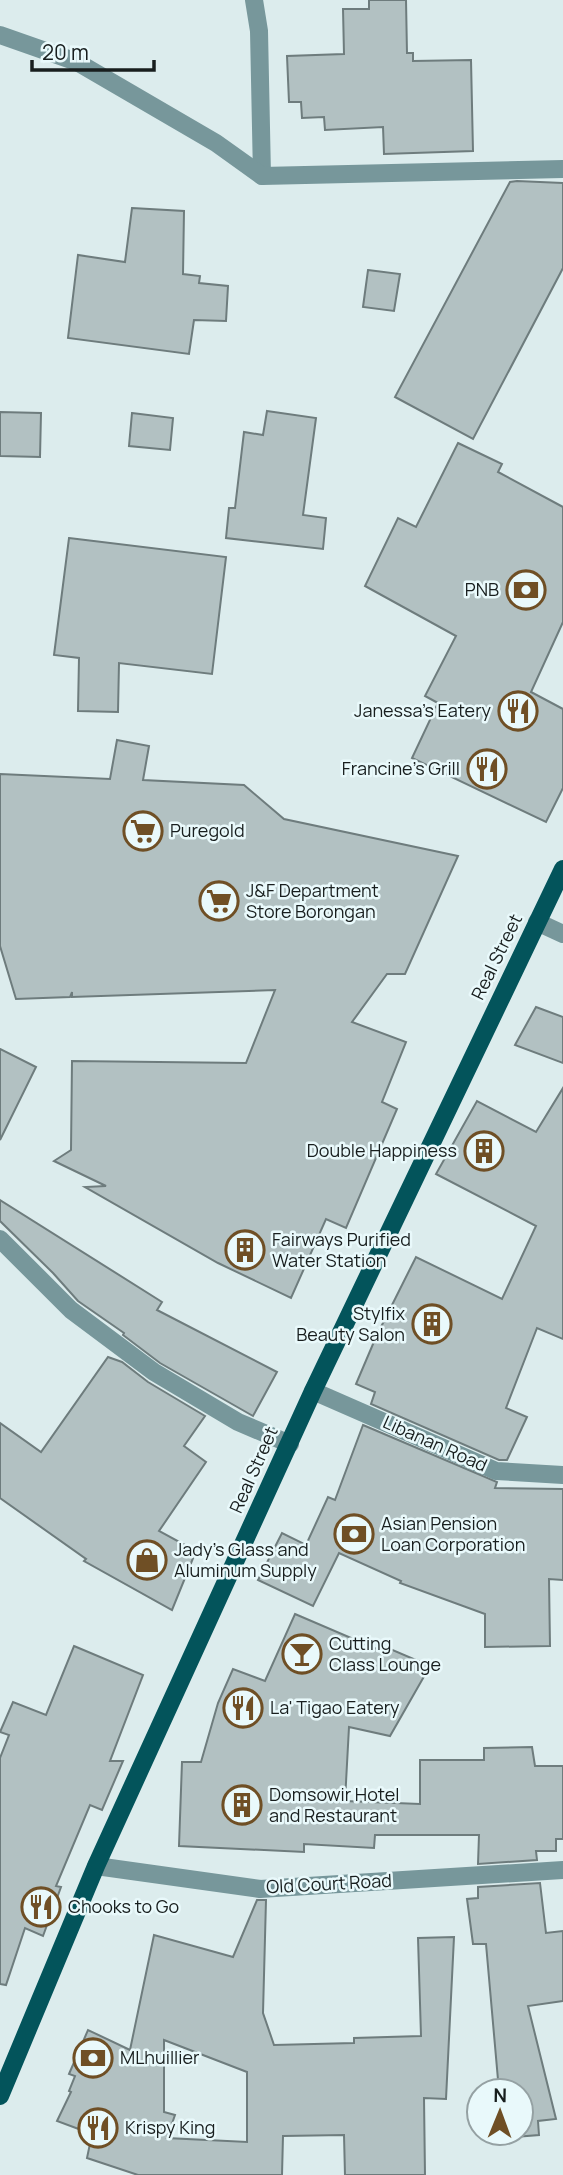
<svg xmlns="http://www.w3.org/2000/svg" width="563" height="2175" font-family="Manrope,sans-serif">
	<rect width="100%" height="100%" fill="#dceced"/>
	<g fill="#b2c1c2" stroke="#6e7c7d" stroke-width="2" fill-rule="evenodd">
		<path d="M369,0H406L407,53H413V61L471,60L473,151L384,154L383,127L325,130L324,117L302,118L301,102H289L287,56L344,54L343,9H369Z"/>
		<path d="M517,181L563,183V268L473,439L395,397L510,182Z"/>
		<path d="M132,208L184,211L183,274L200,276L199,283L228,286L226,321L194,320L189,354L68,338L78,255L125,262Z"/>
		<path d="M368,270L400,274L394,311L363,307Z"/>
		<path d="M267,411L316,418L303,515L326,518L323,549L226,538L229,508H235L244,432L263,435Z"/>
		<path d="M0,412L41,413L40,457L0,456Z"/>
		<path d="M132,413L173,418L170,450L129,446Z"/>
		<path d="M458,443L502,464L498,472L563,507V622L531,692L563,709V788L546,822L412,758L438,703L425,696L456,636L365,586L398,518L416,527Z"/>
		<path d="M69,538L226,557L212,674L119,663L118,712L78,711L79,658L54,655Z"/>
		<path d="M117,740L149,746L143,780L244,785L284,819L458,856L405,974H387L352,1022L406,1042L382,1102L397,1109L346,1228L326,1219L291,1298L218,1263L85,1187L106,1186L54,1161L71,1150L72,1061L246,1063L275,990L72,997V992L70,997L16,999L0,946V774L110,779Z"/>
		<path d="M536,1007L563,1017V1063L515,1045Z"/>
		<path d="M0,1049L36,1067L0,1140Z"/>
		<path d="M563,1088V1339L537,1328L506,1408L527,1417L507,1460H499L371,1404L375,1392L356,1384L376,1337L416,1257L502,1299L536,1226L436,1174L477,1101L536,1132Z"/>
		<path d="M0,1200L162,1302L157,1310L277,1372L253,1416L160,1363L123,1335L124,1333L78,1301L53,1273L0,1221Z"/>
		<path d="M108,1357L122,1362L148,1382L205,1416L184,1446L206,1462L159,1531L196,1551L172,1610L84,1561L86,1559L0,1498V1423L41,1452Z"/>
		<path d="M363,1425L497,1482L495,1488L563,1489V1580L549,1579L550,1646L485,1647V1614L400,1583L401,1581L339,1553L313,1606L258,1580L282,1533L306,1545L328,1497L335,1500Z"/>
		<path d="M295,1614L386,1653L388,1648L430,1666L390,1736L349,1727L345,1801L420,1804V1760H484V1748L532,1747L535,1766H563V1839H556V1851H536L537,1860L478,1864L479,1835H375L374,1848L304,1844V1852L179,1846L182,1762H201L218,1703L233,1669L265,1681Z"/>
		<path d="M74,1646L143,1675L110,1761H123L102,1810L90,1805L56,1886L61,1887L43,1936L25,1928L6,1985L0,1984V1758L9,1735L0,1732L13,1702L46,1715Z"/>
		<path d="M540,1883L546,1933L563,1931V2001L528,2006L556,2119L538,2121L539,2135L503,2138L502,2133H521V2091H499L486,1944H473L467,1899L478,1898V1887Z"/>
		<path d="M257,1900H266L263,2013L274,2045L354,2043V2038L421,2036L418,1938L454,1937L446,2099L424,2098L425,2175H345L344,2135L283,2136L282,2175H138L87,2158L92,2134L57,2121L71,2092L69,2091L75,2076L69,2074L88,2030L130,2050L154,1935L233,1957ZM164,2040L247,2072V2142L167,2138L175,2115L164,2112Z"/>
	</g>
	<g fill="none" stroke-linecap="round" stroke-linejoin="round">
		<path stroke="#77979b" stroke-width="18" d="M537,922L563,934"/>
		<g stroke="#77979b" stroke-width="18">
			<path d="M254,0L259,31L262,176"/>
			<path d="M0,35L77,62L216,143L262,176L563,169"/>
			<path d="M0,1239L71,1310L154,1372L238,1422L290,1444"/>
			<path d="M313,1391L496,1471L563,1475"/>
			<path d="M96,1866L260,1889L563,1870"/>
		</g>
		<path stroke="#03545b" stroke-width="18" d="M0,2096L96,1866L313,1391L563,869"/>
	</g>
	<defs>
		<g id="bank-ring" transform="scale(2.0125)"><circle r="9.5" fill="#e9f9fb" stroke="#6f4f25" stroke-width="1.5"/><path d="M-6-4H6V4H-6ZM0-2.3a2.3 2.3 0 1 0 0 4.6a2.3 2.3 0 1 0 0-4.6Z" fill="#6f4f25"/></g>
		<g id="restaurant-ring" transform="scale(2.0125)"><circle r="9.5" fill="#e9f9fb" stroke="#6f4f25" stroke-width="1.5"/><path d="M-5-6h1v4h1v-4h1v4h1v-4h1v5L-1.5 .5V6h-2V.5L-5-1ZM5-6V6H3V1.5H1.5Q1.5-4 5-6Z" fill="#6f4f25"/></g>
		<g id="supermarket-ring" transform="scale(2.0125)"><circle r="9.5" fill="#e9f9fb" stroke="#6f4f25" stroke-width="1.5"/><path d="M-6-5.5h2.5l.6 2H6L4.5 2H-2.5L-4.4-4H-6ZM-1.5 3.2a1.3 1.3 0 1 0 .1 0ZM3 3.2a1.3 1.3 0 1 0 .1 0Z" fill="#6f4f25"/></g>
		<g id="building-ring" transform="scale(2.0125)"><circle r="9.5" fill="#e9f9fb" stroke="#6f4f25" stroke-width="1.5"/><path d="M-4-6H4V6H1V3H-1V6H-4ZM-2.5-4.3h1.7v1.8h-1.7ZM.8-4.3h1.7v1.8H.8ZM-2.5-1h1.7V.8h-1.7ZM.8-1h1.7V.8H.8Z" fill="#6f4f25"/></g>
		<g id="shop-ring" transform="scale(2.0125)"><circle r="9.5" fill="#e9f9fb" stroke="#6f4f25" stroke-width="1.5"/><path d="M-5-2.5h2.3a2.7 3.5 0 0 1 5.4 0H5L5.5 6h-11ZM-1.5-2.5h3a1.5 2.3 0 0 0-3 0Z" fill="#6f4f25"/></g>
		<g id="bar-ring" transform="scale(2.0125)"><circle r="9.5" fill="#e9f9fb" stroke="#6f4f25" stroke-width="1.5"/><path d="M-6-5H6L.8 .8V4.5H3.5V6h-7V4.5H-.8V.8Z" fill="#6f4f25"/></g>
	</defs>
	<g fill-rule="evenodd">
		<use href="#bank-ring" x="526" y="590"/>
		<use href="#restaurant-ring" x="518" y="711"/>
		<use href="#restaurant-ring" x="487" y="769"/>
		<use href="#supermarket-ring" x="143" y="831"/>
		<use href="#supermarket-ring" x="219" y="901"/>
		<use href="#building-ring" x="484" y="1151"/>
		<use href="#building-ring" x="245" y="1250"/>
		<use href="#building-ring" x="432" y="1324"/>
		<use href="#bank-ring" x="354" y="1534"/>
		<use href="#shop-ring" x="147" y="1560"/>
		<use href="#bar-ring" x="302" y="1654"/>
		<use href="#restaurant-ring" x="243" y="1708"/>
		<use href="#building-ring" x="242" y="1805"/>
		<use href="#restaurant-ring" x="41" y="1907"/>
		<use href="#bank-ring" x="93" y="2058"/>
		<use href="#restaurant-ring" x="98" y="2128"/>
	</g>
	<g text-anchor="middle" stroke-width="5" stroke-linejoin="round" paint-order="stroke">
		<g font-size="18" fill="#181e1e" stroke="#e9f9fb" text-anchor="start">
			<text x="499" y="596" text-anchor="end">PNB</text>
			<text x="491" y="717" text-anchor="end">Janessa's Eatery</text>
			<text x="460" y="775" text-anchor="end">Francine's Grill</text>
			<text x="170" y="837">Puregold</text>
			<text x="246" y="897">J&amp;F Department<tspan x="246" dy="21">Store Borongan</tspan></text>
			<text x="457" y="1157" text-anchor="end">Double Happiness</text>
			<text x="272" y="1246">Fairways Purified<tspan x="272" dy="21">Water Station</tspan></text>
			<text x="405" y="1320" text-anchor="end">Stylfix<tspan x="405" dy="21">Beauty Salon</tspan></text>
			<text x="381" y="1530">Asian Pension<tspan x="381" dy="21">Loan Corporation</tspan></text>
			<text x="174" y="1556">Jady's Glass and<tspan x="174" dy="21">Aluminum Supply</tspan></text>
			<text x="329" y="1650">Cutting<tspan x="329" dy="21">Class Lounge</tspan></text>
			<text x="270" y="1714">La' Tigao Eatery</text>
			<text x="269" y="1801">Domsowir Hotel<tspan x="269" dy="21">and Restaurant</tspan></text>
			<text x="68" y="1913">Chooks to Go</text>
			<text x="120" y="2064">MLhuillier</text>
			<text x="125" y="2134">Krispy King</text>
		</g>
		<g font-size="18" fill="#181e1e" stroke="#e9f9fb">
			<text transform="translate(497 957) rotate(-64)" y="6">Real Street</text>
			<text transform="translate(435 1444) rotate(24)" y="6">Libanan Road</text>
			<text transform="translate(254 1470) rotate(-66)" y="6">Real Street</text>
			<text transform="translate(329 1884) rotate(-3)" y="6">Old Court Road</text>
		</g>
	</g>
	<g transform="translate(500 2112) rotate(1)"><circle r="33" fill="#e9f9fb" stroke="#95a1a3" stroke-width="2"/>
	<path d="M0-5L12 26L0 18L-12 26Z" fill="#6f4f25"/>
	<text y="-10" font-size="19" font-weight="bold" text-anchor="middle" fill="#181e1e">N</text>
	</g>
	<path d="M32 60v10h122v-10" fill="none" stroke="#181e1e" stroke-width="3.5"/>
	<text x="42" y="60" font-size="21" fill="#181e1e" stroke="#e9f9fb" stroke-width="5" paint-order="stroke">20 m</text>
</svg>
